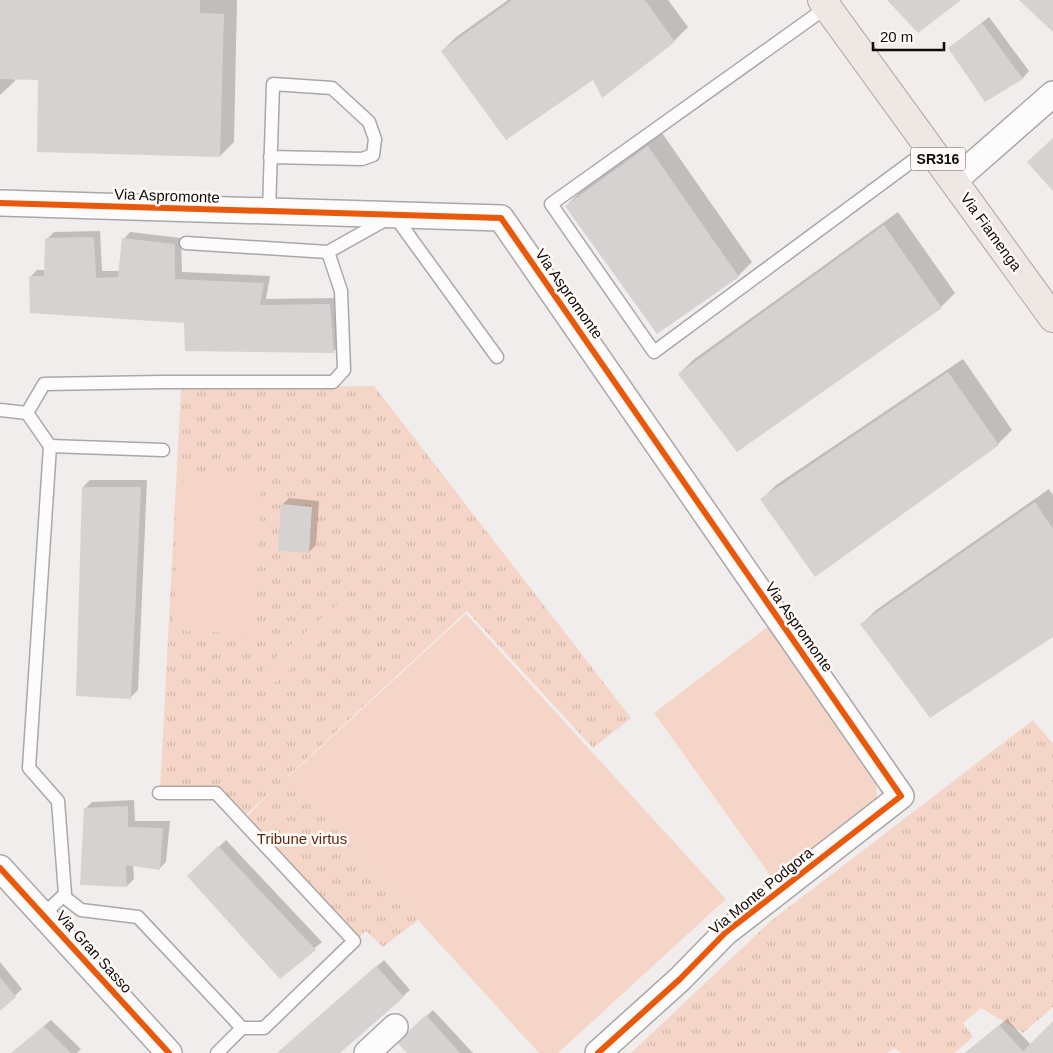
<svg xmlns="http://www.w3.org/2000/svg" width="1053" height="1053" font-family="Helvetica,sans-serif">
	<defs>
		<pattern id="park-tufts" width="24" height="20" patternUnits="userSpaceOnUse" patternTransform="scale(1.25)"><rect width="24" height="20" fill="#f5d5c7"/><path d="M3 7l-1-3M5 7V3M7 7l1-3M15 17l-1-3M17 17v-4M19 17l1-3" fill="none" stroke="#d1b6aa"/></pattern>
	</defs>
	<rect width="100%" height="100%" fill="#f1edec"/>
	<g fill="url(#park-tufts)">
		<path d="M374,386L631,718L593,748L467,611L288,776L418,920L383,947L366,931L354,941L242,821L276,788L242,818L215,790L160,791L181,388Z"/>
		<path d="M1033,720L1053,744V1007L1023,1033L981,1008L963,1023L973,1037L954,1053H901L894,1048L887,1053H631L771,921Z"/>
	</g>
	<g fill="#f5d5c7">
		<path d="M183,473L262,477L253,634L173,630Z"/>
		<path d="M342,600L352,612L274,684L262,670Z"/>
		<path d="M466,614L726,899L558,1053H539L288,777Z"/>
		<path d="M770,625L876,773L877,799L772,878L654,713Z"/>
	</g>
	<g fill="#0003">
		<path d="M0,0H237L234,142L220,156L40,78H15V81L0,95Z"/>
		<path d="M508,0H668L688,27L674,41L594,78L442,51L456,37Z"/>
		<path d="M989,17L1029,71L1023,78L985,101L957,42Z"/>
		<path d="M662,133L752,262L738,276L657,332L566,206L580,192Z"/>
		<path d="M898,212L955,293L941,307L679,374L693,360Z"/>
		<path d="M100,231L102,271H120L124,239L130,232L181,238L182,272L270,276L266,299L336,298L340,345L333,352L185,322L30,277L37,270H46L47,239L54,232Z"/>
		<path d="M963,359L1012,430L998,444L762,499L776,485Z"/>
		<path d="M90,480H147L138,690L131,697L83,487Z"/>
		<path d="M1049,489L1053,495V635L862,624L876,610Z"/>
		<path d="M289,498L319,501L316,545L309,552L282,505Z"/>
		<path d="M134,800L135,821H170L166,862L159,869L133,865L134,879L127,886L85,809L92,802Z"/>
		<path d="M226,840L322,942L280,977L189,876Z"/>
		<path d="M384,960L410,990L403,996L338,1053H278Z"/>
		<path d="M0,962L22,989L0,1009Z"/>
		<path d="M433,1010L473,1053H409L399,1042Z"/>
		<path d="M1007,1019L1031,1045L1053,1023V1053H965Z"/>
		<path d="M51,1020L81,1049L77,1053H12Z"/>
	</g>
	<g fill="#d6d2d1">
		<path d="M0,0H200V13L224,14L220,157L37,152L38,80L0,79Z"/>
		<path d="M512,0H645L675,42L602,98L593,80L506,140L441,51Z"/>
		<path d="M887,0H961L918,33Z"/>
		<path d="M1019,0H1053V32Z"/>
		<path d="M982,23L1023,79L985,102L948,48Z"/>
		<path d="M1053,138V191L1027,162Z"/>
		<path d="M648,146L739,277L657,334L565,206Z"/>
		<path d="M884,225L942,308L737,452L678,374Z"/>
		<path d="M94,237L96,278L118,277L122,238L175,244V279L264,283L260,305L330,304L334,353L185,351L184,323L30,313L29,276H44L45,238Z"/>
		<path d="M948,372L999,445L815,577L760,499Z"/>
		<path d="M82,487H141L131,699L76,696Z"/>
		<path d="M1035,502L1053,529V637L930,718L860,624Z"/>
		<path d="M281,504L312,507L309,553L278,551Z"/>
		<path d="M128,806V827L163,828L160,870L126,865L127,887L80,885L84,808Z"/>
		<path d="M218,846L316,950L280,979L187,876Z"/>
		<path d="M376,966L404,997L340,1053H277Z"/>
		<path d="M0,977L16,997L0,1011Z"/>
		<path d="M426,1015L460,1053H407L397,1042Z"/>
		<path d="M1053,1021V1053H965L999,1025L1023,1051Z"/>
		<path d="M44,1026L71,1053H11Z"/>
	</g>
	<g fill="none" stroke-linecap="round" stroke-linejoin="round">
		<g stroke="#aba7a6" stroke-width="15">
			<g id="lane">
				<path d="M827,7L551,204L654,352L930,148"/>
				<path d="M269,211L273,84L332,88L369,122L375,139L373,155L362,159L270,157"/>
				<path d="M186,243L328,252L394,215L497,357"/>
				<path d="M0,410L27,413L50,446L29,768L58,801L65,894L43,915"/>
				<path d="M27,413L44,384L161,382H333L344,370L341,291L328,252"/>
				<path d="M50,446L163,450"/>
				<path d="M63,896L81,910L138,917L242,1028H264L354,941L216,793H159"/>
				<path d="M217,1053L242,1028"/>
			</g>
		</g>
		<g stroke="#aba7a6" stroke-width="28">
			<g id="street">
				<path d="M954,181L1053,94"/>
				<path d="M0,203L501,218L901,796L725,933L680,979L598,1053"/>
				<path d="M0,868L169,1053"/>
				<path d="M367,1053L395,1027"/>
			</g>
		</g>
		<g stroke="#b2a29c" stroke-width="30">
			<path id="primary" d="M822,0L1053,318"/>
		</g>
		<use href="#lane" stroke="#fdfcfc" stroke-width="12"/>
		<use href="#street" stroke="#fdfcfc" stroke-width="25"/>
		<use href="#primary" stroke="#efe7e4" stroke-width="28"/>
		<g stroke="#fffaf8" stroke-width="9">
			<g id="cycleway">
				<path d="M0,203L501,218L901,796L725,933L680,979L598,1053"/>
				<path d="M0,868L169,1053"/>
			</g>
		</g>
		<use href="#cycleway" stroke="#e8590c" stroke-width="6"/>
	</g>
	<g text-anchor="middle" stroke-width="5" stroke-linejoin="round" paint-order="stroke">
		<rect fill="#fffaf8" stroke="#565351" stroke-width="1" x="910.5" y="147.5" width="55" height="23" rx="4"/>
		<g font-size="14" font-weight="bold" fill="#0e0b0a">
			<text x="938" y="164">SR316</text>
		</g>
		<g font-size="15" fill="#0e0b0a" stroke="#fffaf8">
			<text transform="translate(167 196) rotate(2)" y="5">Via Aspromonte</text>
			<text transform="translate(991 232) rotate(54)" y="5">Via Fiamenga</text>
			<text transform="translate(569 294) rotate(55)" y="5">Via Aspromonte</text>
			<text transform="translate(799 627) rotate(55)" y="5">Via Aspromonte</text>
			<text transform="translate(761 891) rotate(-39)" y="5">Via Monte Podgora</text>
			<text transform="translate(94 952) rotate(48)" y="5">Via Gran Sasso</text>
		</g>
		<g font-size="15" fill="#5b280f" stroke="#fffaf8">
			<text x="302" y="844">Tribune virtus</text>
		</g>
	</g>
	<path d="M873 42v8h71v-8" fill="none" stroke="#0e0b0a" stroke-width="2.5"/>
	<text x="880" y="42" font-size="15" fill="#0e0b0a" stroke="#fffaf8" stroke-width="4" paint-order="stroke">20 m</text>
</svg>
